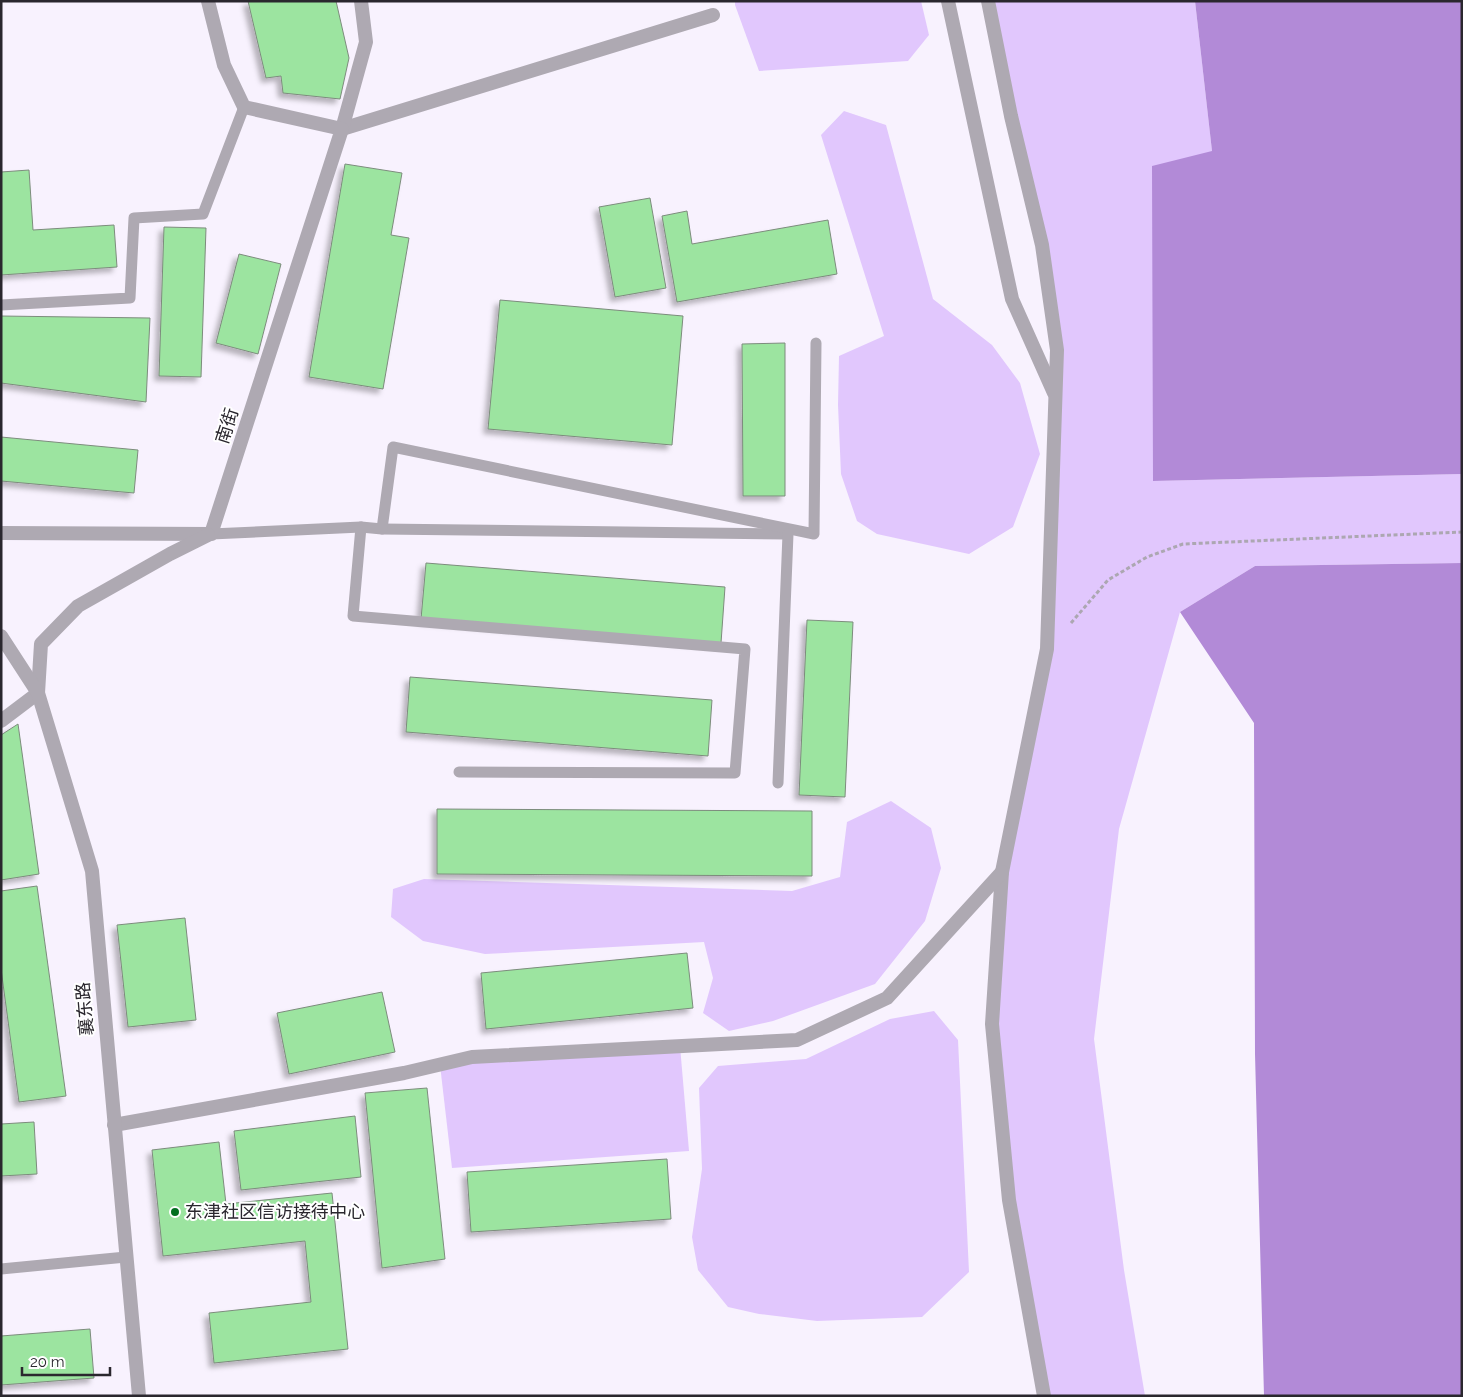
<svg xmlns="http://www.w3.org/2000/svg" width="1463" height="1397" font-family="Raleway,'Noto Sans SC',sans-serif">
	<defs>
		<filter id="shadow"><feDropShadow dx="-4.5" dy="4.5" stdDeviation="2.5" flood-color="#0004"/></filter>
	</defs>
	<rect width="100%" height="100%" fill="#f8f2fe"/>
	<g fill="#e1c7fd">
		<path d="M735,1H921L929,35L908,61L759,71L735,5Z"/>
		<path d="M988,1H1195L1212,151L1153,481L1462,474V563L1255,566L1180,612L1119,829L1094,1039L1124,1270L1145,1396H1044L1009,1200L992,1024L1002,872L1047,649L1057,350Z"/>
		<path d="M844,111L886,125L933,299L992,345L1020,383L1040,454L1013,527L969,554L877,534L857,521L841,474L838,405L839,356L884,336L821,135Z"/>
		<path d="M891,801L931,828L941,868L925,921L875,984L773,1021L729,1031L703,1013L713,978L704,942L485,954L423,941L391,917L393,889L424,879L792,891L840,877L847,822Z"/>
		<path d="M934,1011L958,1040L969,1272L922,1317L817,1321L759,1314L728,1307L698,1270L692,1237L702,1169L699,1088L718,1066L806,1059L890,1019Z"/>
		<path d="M680,1046L689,1151L452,1168L440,1065Z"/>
	</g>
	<g fill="#b28ad7">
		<path d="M1195,1H1462V474L1153,481L1152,166L1212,151Z"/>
		<path d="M1462,563V1396H1264L1255,1054L1254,723L1180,612L1255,566Z"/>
	</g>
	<g fill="#9ce4a0" stroke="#7d8c7d" filter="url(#shadow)">
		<path d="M248,1H336L349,58L340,99L283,93L281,76L266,78Z"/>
		<path d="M345,164L402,173L391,235L409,238L383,389L309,377Z"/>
		<path d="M29,170L33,230L114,225L117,267L1,275V172Z"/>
		<path d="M650,198L666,288L615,297L599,207Z"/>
		<path d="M687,211L692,244L828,220L837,274L677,302L662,216Z"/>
		<path d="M164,227L206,228L201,377L159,376Z"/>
		<path d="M239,254L281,264L258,354L216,343Z"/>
		<path d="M500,300L683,316L672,445L488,429Z"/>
		<path d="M1,316L150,318L146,402L1,383Z"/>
		<path d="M785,343V496H743L742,344Z"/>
		<path d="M1,437L138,450L134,493L1,481Z"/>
		<path d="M426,563L725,587L721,643L421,619Z"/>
		<path d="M807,620L853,622L845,797L799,795Z"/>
		<path d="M410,677L712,700L708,756L406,732Z"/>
		<path d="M18,724L39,874L1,880V735Z"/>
		<path d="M437,809L812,811V876L437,874Z"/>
		<path d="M37,886L66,1096L19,1102L1,969V891Z"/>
		<path d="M185,918L196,1020L128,1027L117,925Z"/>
		<path d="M687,953L693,1008L486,1029L481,973Z"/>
		<path d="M382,992L395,1052L289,1074L277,1013Z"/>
		<path d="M427,1088L445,1259L382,1268L365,1093Z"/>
		<path d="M355,1116L361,1177L241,1190L234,1131Z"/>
		<path d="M34,1122L37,1174L1,1176V1124Z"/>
		<path d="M219,1142L226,1204L332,1193L348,1349L214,1363L209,1313L311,1302L305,1241L163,1256L152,1150Z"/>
		<path d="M667,1159L671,1219L471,1232L467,1172Z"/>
		<path d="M90,1329L94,1378L1,1385V1336Z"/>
	</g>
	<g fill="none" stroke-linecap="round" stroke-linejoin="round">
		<path stroke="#aca7b1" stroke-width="3" stroke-dasharray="4 2.5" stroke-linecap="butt" d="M1071,623L1108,580L1147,557L1183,544L1462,532"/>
		<g stroke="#aea9b2" stroke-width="11">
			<path d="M1,305L130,298L134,218L203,214L244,107"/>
			<path d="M361,527L353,616L745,649L735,773L459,772"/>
			<path d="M382,529L787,534"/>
			<path d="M211,534L361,527L382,529L393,447L814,534L816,343"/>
			<path d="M778,783L788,534"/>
			<path d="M1,1269L126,1257"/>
		</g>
		<g stroke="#aea9b2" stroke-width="14">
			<path d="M948,1L1012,299L1054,393"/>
			<path d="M988,1L1011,116L1042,245L1057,350L1047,649L1002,872L992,1024L1009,1200L1044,1396"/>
			<path d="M342,129L713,15"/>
			<path d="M342,129L366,42L361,1"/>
			<path d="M1,533L211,534L342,129L244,107L224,65L208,1"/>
			<path d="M1,721L38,693L41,644L78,606L170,554L208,535"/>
			<path d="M114,1125L404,1073L472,1057L797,1040L887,998L1002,872"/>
		</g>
		<path stroke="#aea9b2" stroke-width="14" d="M1,636L38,693L92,871L139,1396"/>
	</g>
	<circle fill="#026f1f" stroke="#fff" stroke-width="2" cx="175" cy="1212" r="5"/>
	<g text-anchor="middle" stroke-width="4" stroke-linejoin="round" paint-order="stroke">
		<g font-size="18" fill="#2a272e" stroke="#fff">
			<text transform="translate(227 426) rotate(-72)" y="6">南街</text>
			<text transform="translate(85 1009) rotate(-95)" y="6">襄东路</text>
		</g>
		<g font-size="18" fill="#2a272e" stroke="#fff" text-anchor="start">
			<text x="185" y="1218">东津社区信访接待中心</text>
		</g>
	</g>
	<rect width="1463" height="1397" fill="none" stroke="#2a272e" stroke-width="5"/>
	<path d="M22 1367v8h88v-8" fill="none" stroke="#2a272e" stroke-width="2.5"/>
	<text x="30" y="1367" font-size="15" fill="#2a272e" stroke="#ffffff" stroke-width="4" paint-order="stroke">20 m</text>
</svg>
